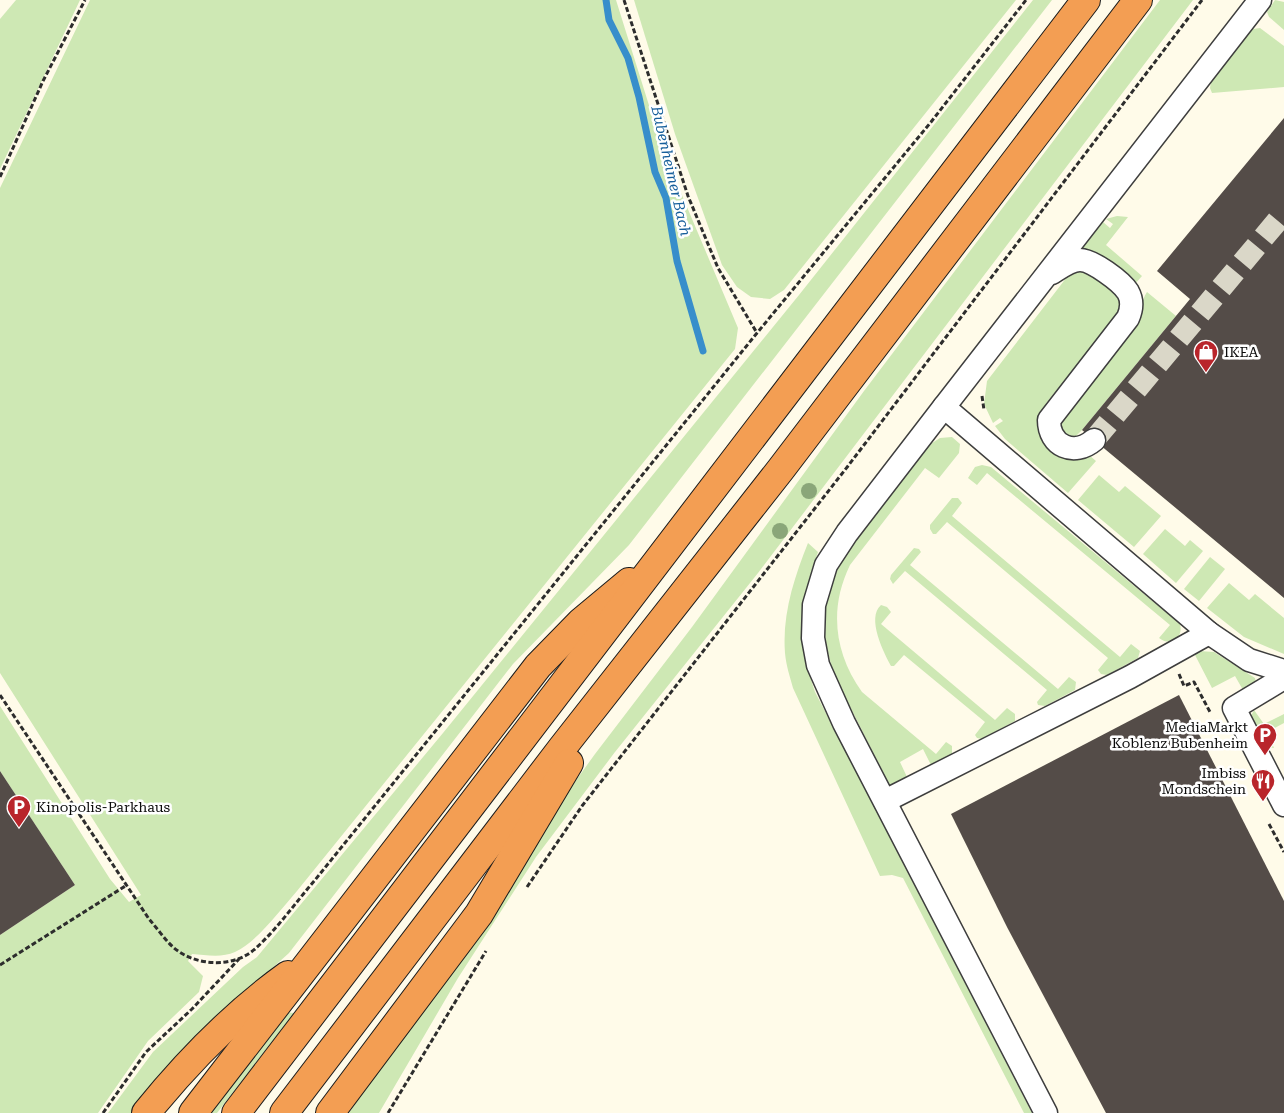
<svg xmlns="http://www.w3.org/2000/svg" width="1284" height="1113" font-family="'Roboto Serif',serif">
	<rect width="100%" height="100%" fill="#fffbe9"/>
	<g fill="#cee8b4">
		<path d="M16,0H80L0,169V19Z"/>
		<path d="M90,0H616L663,150L738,328L735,349L297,891C281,909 257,942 235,952C222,958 206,955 192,954L188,961L203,976L199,992L148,1041L98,1113H0V935L75,885L0,771V706L110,879L129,902L141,895L0,673V188Z"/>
		<path d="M634,0H1016L784,290L770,299L751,297L737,287L722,265L675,134Z"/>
		<path d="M1033,0H1052L629,545L513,664L289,953L229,1007L143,1096L131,1113H108L153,1052L243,967L257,957L443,733L799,295Z"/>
		<path d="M1160,0H1193L758,573L615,752L536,857L458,978L379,1113H349L377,1072L474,943L564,797L595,754L692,627L864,391Z"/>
		<path d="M1275,0L1284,2V30L1269,17L1267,12Z"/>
		<path d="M1260,28L1284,46V87L1212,93L1210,88L1211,82L1249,33L1253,29Z"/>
		<path d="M1117,216L1128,217L1106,245L1142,276L1134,285L1081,250L1103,222L1110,228L1113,224L1106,219Z"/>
		<path d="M1087,270L1120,295L1122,310L1047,402L1041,414L1096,461L1068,493L1005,439L995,426L1003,421L1000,418L993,423L984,404L987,381L1070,273Z"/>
		<path d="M1147,292L1176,316L1082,430L1075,437L1064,436L1059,421L1137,322C1143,312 1140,302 1147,292Z"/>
		<path d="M952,437L960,444L959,453L939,478L925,468L850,565C829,608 834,653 862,692L936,754L946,742L952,746V755L931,765L923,749L900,762L907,777L891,788L833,673L825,640L826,606L835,572L860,533L929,445L940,438Z"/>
		<path d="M982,465L991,467L1180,624C1184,638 1170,647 1159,638L1170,625L987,473L977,485L968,478L975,467Z"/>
		<path d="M1099,475L1119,492L1125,486L1161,516L1134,547L1078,500Z"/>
		<path d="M952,498H958L962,503L952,516L1120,657L1131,644L1140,651L1138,658L1107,675L1101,674L1098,670L1108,658L947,522L936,534H933L930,529V525Z"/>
		<path d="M1165,529L1185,546L1190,540L1203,551L1176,583L1143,554Z"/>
		<path d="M808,543L818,552C799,604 797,639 815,692L1032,1113H1024L903,878L892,875L880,876L793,688C790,677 786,665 785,653C782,615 794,578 808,543Z"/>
		<path d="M914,548L919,549L921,552L910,565L1058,689L1069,677L1076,682L1075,690L1045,706L1038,705L1037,702L1047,690L905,571L893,584L890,579L891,575Z"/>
		<path d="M1210,557L1225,569L1199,601L1184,589Z"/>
		<path d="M1229,583L1249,600L1255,594L1284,618V654L1244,637L1207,608Z"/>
		<path d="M881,605L887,607L891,612L881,624L995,720L1007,708L1015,714V721L982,739L977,738L975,735L985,722L904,655L894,666H891C884,653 866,618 881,605Z"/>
		<path d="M1199,651L1214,652L1255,678L1256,683L1243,690L1235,676L1212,688L1195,655Z"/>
		<path d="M1254,710L1264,724L1284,714V723L1267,732L1274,748L1266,747L1251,716Z"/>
		<path d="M284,1012L294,1013L217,1113H206Z"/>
	</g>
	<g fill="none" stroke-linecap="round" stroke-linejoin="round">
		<path stroke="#378ecb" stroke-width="7" d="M606,0L609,20L628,58L639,97L655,172L666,198L677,261L703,351"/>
	</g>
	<g fill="#544c48">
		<path d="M1284,118V598L1082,430L1190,299L1157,271Z"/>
		<path d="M1179,695L1284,901V1113H1106L1007,927L951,814Z"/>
		<path d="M0,771L75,885L0,935Z"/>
	</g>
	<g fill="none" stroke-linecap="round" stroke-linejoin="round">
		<path stroke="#dad7c8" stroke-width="22" stroke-dasharray="22 11" stroke-linecap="butt" d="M1094,440L1284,213"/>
		<g stroke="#3e3e3e" stroke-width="25">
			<g id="minor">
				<path d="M1260,0L944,407L1209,633L1249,660L1284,671"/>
				<path d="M1052,273C1060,268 1070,260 1080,260C1092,260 1121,281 1128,292C1133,301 1132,309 1128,318L1049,420C1049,446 1074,457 1094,440"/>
				<path d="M944,407L847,533L826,565L814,605L813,638L818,665L844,723L1046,1113"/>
				<path d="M1284,678L1234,708L1284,805"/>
				<path d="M885,801L1130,677L1209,633"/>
			</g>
		</g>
		<g stroke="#1c1c1c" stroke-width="30">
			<g id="highway">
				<path d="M146,1113C188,1061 234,1014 288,975"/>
				<path d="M193,1113L538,666L581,622L629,582"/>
				<path d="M236,1113L1086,0"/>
				<path d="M284,1113L562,748L781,469L1138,0"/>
				<path d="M330,1113L479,914L569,763"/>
			</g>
		</g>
		<g stroke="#2d2d2d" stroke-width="3" stroke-dasharray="5 2.5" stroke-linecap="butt">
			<path d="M624,0L688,196L718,268L757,333"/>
			<path d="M0,177L43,81L85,0"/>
			<path d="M982,396L984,410"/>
			<path d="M1179,674L1184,686L1194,682L1210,712"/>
			<path d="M0,695L149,919C157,928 165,940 174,948C197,967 235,968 256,948C278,928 296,902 315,880L757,333L931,122L1026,0"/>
			<path d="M1269,824L1284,852"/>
			<path d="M527,887L582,806L848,466L1202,0"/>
			<path d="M0,965L127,885"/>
			<path d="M103,1113L146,1052L192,1009L239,959"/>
			<path d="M388,1113L486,951"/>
		</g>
		<use href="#minor" stroke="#fff" stroke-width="22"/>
		<use href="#highway" stroke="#f39e53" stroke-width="28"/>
	</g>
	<g fill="#8aa679">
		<circle cx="809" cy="491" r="8"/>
		<circle cx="780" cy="531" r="8"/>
	</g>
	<defs>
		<g id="shop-pin" transform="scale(1.25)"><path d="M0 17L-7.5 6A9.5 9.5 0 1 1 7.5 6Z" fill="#b9252b" stroke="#fff"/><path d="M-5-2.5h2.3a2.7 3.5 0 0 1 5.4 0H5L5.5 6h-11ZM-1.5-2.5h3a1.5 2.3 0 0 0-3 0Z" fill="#fff"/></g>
		<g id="parking-pin" transform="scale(1.25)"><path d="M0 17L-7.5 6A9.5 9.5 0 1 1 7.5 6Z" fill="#b9252b" stroke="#fff"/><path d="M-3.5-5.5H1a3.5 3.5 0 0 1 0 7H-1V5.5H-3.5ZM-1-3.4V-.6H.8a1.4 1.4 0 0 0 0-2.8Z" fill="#fff"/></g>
		<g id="restaurant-pin" transform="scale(1.25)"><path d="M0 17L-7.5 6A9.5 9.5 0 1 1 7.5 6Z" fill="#b9252b" stroke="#fff"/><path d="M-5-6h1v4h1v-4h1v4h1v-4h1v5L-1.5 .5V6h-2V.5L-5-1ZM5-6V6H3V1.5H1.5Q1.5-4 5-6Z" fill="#fff"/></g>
	</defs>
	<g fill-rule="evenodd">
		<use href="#shop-pin" x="1206" y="352"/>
		<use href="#parking-pin" x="1265" y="735"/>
		<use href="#restaurant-pin" x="1263" y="781"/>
		<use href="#parking-pin" x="19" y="807"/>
	</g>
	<g text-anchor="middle" stroke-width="5" stroke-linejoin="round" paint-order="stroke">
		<g font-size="14" fill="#0b0b0b" stroke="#fff" text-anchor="start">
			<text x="1224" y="357">IKEA</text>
			<text x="1248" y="732" text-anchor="end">MediaMarkt<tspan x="1248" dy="16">Koblenz Bubenheim</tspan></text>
			<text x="1246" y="778" text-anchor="end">Imbiss<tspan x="1246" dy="16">Mondschein</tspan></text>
			<text x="36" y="812">Kinopolis-Parkhaus</text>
		</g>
		<g font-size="15" font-style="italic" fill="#175f9b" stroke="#fff">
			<text transform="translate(671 171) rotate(77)" y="5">Bubenheimer Bach</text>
		</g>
	</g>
</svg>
